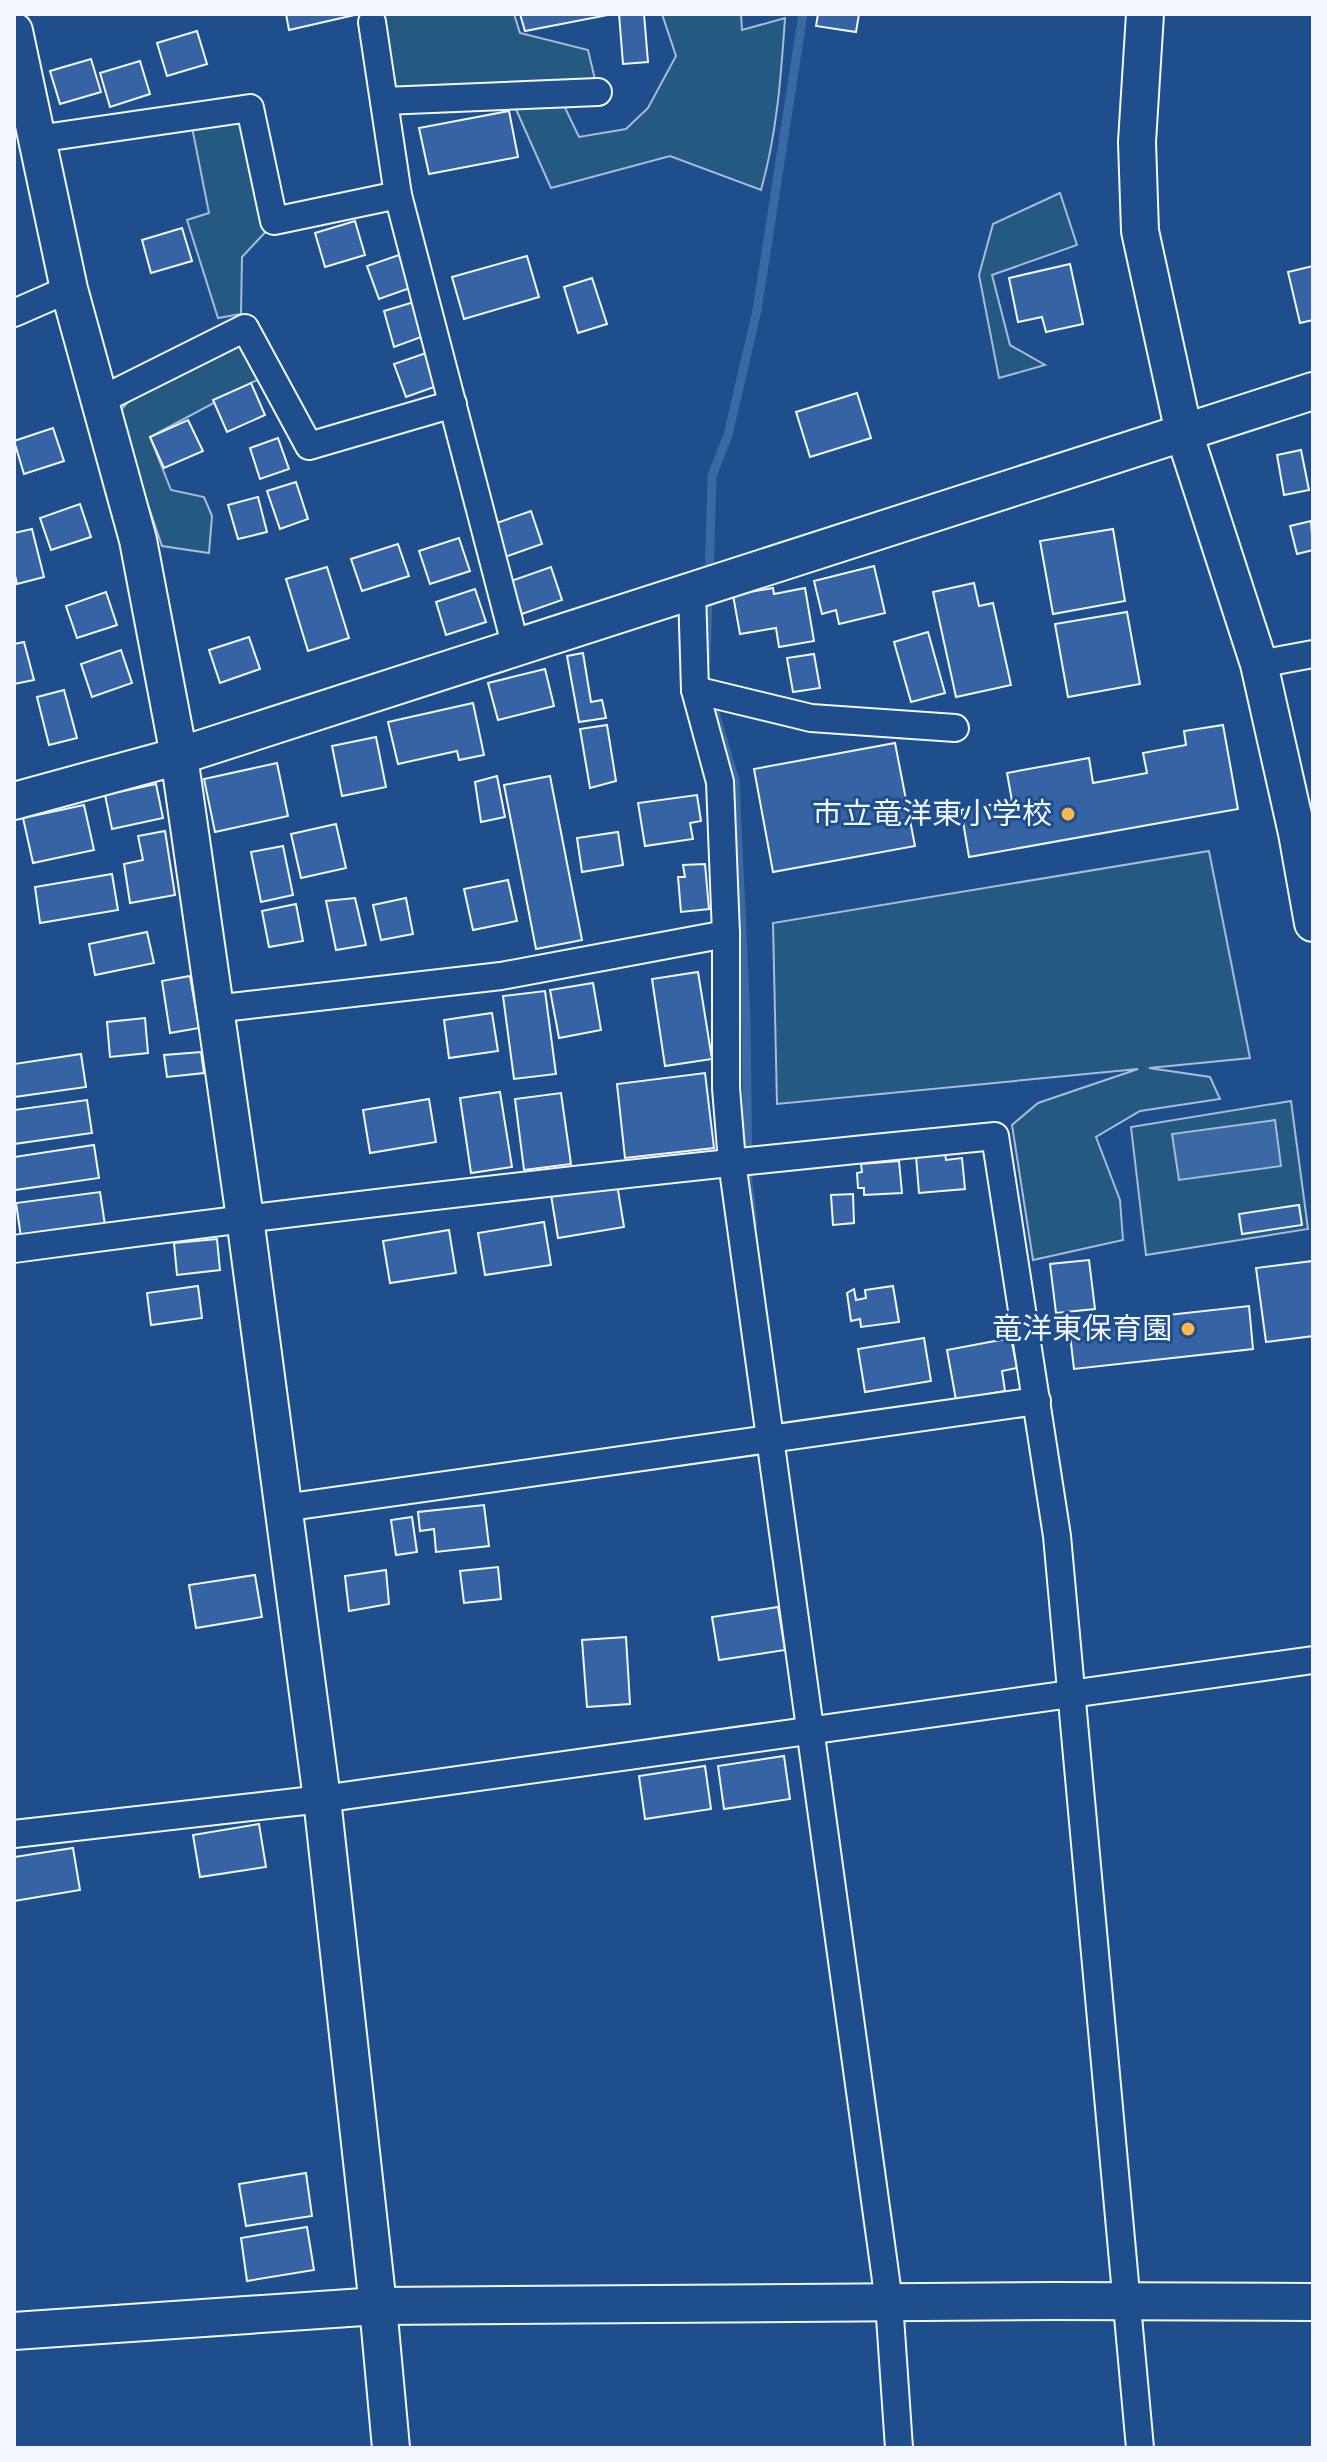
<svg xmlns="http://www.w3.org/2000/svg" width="1327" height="2462" font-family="Signika,'Noto Sans JP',sans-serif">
	<rect width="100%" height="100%" fill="#1f4e8c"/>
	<g fill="#245a82" stroke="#a8bbd7" stroke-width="2">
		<path d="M376,14H514L520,33L588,50L598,92L383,91Z"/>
		<path d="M662,14H741L742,30L785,18C781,77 777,133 761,190L670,156L551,188L510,96L558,93L579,137L626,129L648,108L676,56Z"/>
		<path d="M250,108L272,225L242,257L241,314L218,318L187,220L209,213L190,117Z"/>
		<path d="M1060,193L1077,245L992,275L1010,345L1045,365L999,378L979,275L993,224Z"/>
		<path d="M245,328L270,373L150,437L171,490L204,497L212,516L209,553L162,546L123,431L121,410L152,374Z"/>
		<path d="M1209,851L1250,1058L1149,1068L1210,1077L1220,1099L1140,1111L1096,1137L1120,1200L1123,1240L1033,1260L1012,1125L1038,1103L1138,1069L777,1104L773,923Z"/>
		<path d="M1291,1101L1308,1229L1146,1255L1131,1127Z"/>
	</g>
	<path fill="#3b69a3" stroke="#a8bbd7" stroke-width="2" d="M1275,1120L1281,1166L1179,1180L1172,1134Z"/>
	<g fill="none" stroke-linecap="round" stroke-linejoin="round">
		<g stroke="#3b69a3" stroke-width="9">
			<path d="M709,577L712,476L728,435L757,310L803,14"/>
			<path d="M706,661L708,595"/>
			<path d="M711,699L735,781L746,1020L748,1182L753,1224"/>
		</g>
	</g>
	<g fill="#3563a3" stroke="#f2f6ff" stroke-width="2">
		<path d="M286,14H359L289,30Z"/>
		<path d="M520,14H608V15L525,31Z"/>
		<path d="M619,14H644L648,62L623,64Z"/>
		<path d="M818,14H859L856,32L816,26Z"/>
		<path d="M197,31L207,64L167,76L157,43Z"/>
		<path d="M91,59L101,92L60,104L50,71Z"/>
		<path d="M140,61L150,94L110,107L100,73Z"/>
		<path d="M509,111L518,157L429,174L419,128Z"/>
		<path d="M355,221L365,255L325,267L315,233Z"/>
		<path d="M182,228L192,261L151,273L142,240Z"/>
		<path d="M399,255L410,288L379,299L367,266Z"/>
		<path d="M527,256L539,297L464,319L452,277Z"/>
		<path d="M1070,264L1083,324L1046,332L1042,317L1018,322L1009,278Z"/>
		<path d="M1313,266V320L1300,323L1288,272Z"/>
		<path d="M592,278L607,324L578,333L564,287Z"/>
		<path d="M414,302L424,336L394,347L384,311Z"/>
		<path d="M426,353L437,386L406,397L394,364Z"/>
		<path d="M251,383L265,415L227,432L213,400Z"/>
		<path d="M857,393L871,438L810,457L796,412Z"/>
		<path d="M188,420L203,451L164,468L150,437Z"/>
		<path d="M53,428L64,461L24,474L14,441Z"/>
		<path d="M278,438L289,469L260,479L250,448Z"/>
		<path d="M1301,450L1309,490L1284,495L1277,455Z"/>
		<path d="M296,482L308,519L280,529L267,491Z"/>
		<path d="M258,497L267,532L238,539L228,505Z"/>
		<path d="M80,504L91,537L51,550L40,518Z"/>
		<path d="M531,511L542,544L502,558L491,525Z"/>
		<path d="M1311,521L1313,550L1297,554L1290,526Z"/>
		<path d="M32,529L44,577L17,584L14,571V533Z"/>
		<path d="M1113,529L1125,601L1053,614L1040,541Z"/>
		<path d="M459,538L470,571L430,584L419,551Z"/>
		<path d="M398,544L409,576L362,591L351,559Z"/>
		<path d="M874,566L885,613L839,624L836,610L822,614L814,581Z"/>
		<path d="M327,567L349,638L308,651L286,579Z"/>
		<path d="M551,567L562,600L522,614L511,581Z"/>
		<path d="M974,583L979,606L993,603L1011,685L956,697L933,592Z"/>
		<path d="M773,588L774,594L805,588L814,641L779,647L776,628L740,634L733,595Z"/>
		<path d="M475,589L486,622L446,635L436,602Z"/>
		<path d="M106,592L117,625L77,638L66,606Z"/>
		<path d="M1127,612L1140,684L1068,697L1055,624Z"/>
		<path d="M928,632L945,693L911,702L894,642Z"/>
		<path d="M249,637L260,669L220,683L209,650Z"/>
		<path d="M24,642L34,680L14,684V644Z"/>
		<path d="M121,650L132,683L92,697L81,664Z"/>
		<path d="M583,653L591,702L602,700L606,718L579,722L567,656Z"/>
		<path d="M814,654L820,688L793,692L787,658Z"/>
		<path d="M545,669L554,706L498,720L488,683Z"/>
		<path d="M64,690L77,738L49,745L37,697Z"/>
		<path d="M473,703L484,755L459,760L457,751L398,764L388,722Z"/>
		<path d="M607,725L616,781L590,788L580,729Z"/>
		<path d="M1223,725L1238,809L969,857L961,810L1012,801L1007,773L1089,758L1093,783L1147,773L1143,753L1186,745L1184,731Z"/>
		<path d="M376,737L386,787L342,796L332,746Z"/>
		<path d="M895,743L915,846L773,872L754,769Z"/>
		<path d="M277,763L288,816L215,832L204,779Z"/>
		<path d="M497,776L505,817L481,822L475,782Z"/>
		<path d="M550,776L582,940L536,949L504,785Z"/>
		<path d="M156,784L163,818L112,829L105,795Z"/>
		<path d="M697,795L701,821L690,823L693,839L645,846L638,803Z"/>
		<path d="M84,805L94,850L33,863L23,818Z"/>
		<path d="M336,824L346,868L301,878L291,834Z"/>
		<path d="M165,831L175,895L130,903L124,864L143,860L138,836Z"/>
		<path d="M618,832L623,865L582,872L577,838Z"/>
		<path d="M283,846L293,895L261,902L251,852Z"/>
		<path d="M705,864L709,909L681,912L678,877H685L683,865Z"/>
		<path d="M112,874L118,910L40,923L35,887Z"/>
		<path d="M508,880L517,921L473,930L464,889Z"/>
		<path d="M355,898L366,945L336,950L326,901Z"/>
		<path d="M406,898L413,934L381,940L373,905Z"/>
		<path d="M296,904L303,941L269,947L262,911Z"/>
		<path d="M147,932L154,963L95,975L89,944Z"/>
		<path d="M698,972L712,1059L665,1066L652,979Z"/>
		<path d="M190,976L199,1028L170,1033L162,981Z"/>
		<path d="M593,983L601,1030L559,1038L550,990Z"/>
		<path d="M545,991L556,1074L514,1079L503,996Z"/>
		<path d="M492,1013L498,1051L449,1058L444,1020Z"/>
		<path d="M145,1018L148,1053L110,1057L107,1022Z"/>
		<path d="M201,1052L204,1073L167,1077L164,1055Z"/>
		<path d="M81,1054L86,1087L14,1097V1064Z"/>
		<path d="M705,1073L714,1148L625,1158L617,1084Z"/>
		<path d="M500,1092L512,1167L471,1173L460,1098Z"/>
		<path d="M561,1093L571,1164L524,1170L515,1099Z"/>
		<path d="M429,1099L436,1142L370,1153L363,1110Z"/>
		<path d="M87,1100L92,1133L14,1144V1110Z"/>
		<path d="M94,1145L99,1178L15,1190L14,1157Z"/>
		<path d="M945,1153L946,1160L962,1158L965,1189L919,1193L916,1156Z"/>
		<path d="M899,1161L902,1193L864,1195V1188H858L857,1173L862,1172L861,1164Z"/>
		<path d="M617,1184L624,1227L558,1238L551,1195Z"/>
		<path d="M100,1192L105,1225L21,1237L16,1203Z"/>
		<path d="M853,1194L854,1223L833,1225L831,1195Z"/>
		<path d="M1299,1205L1302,1225L1242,1234L1239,1214Z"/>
		<path d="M544,1222L551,1265L485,1275L478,1233Z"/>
		<path d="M449,1230L456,1273L390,1283L383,1241Z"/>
		<path d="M217,1239L220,1270L177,1275L174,1243Z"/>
		<path d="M1089,1260L1095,1309L1056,1313L1050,1264Z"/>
		<path d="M1313,1261V1336L1266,1342L1256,1268Z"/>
		<path d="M198,1286L202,1318L151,1325L147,1293Z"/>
		<path d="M893,1286L899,1322L861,1327L860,1319L851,1321L847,1293L854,1289L856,1300L866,1298L865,1290Z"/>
		<path d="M1249,1306L1253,1349L1074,1369L1069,1326Z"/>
		<path d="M924,1338L931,1381L865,1392L858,1349Z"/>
		<path d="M1011,1338L1017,1368L1002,1371L1005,1391L956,1400L947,1350Z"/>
		<path d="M484,1505L489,1546L436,1552L434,1529L420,1531L418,1512Z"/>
		<path d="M412,1517L417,1552L396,1555L391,1520Z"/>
		<path d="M498,1567L501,1599L464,1603L460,1571Z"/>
		<path d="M386,1570L389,1604L349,1611L345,1576Z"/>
		<path d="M255,1575L262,1617L196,1628L189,1585Z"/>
		<path d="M778,1607L785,1650L719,1660L712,1617Z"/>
		<path d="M626,1637L630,1704L587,1707L582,1640Z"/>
		<path d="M784,1756L790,1799L724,1809L718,1766Z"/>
		<path d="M705,1766L711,1809L645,1819L639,1776Z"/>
		<path d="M259,1824L266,1867L200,1877L193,1835Z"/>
		<path d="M73,1848L80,1890L14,1901V1857Z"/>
		<path d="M306,2173L312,2216L246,2226L239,2184Z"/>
		<path d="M307,2227L314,2270L247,2281L241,2238Z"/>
	</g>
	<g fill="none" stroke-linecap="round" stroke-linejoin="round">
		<g stroke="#f2f6ff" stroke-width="30">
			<g id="street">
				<path d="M372,22L398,195L516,648"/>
				<path d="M384,101L598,92"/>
				<path d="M37,139L250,108L274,221L398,195"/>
				<path d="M14,313L69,289"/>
				<path d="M99,401L245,328L309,446L453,404"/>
				<path d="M692,591L695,690L720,782L726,934V1088L732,1162L889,2302L899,2448"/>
				<path d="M1259,664L1313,654"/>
				<path d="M695,690L811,718L955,728"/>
				<path d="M214,1009L501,976L726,934"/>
				<path d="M14,1249C340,1205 667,1168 995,1136L1057,1536L1140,2448"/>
				<path d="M283,1508L1037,1401"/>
				<path d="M14,1834L322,1799L1313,1660"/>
			</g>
		</g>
		<g stroke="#f2f6ff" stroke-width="40">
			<g id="secondary">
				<path d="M1145,14L1137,142L1140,231L1184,433L1259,664L1297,833L1313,923"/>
				<path d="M14,31L69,289L138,540L179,756L245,1218L322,1799L378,2306L391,2448"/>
				<path d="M14,801L179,756L1313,391"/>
				<path d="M14,2331L378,2306L1054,2301L1313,2302"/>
			</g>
		</g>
		<use href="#street" stroke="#1f4e8c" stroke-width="26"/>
		<use href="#secondary" stroke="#1f4e8c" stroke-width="36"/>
	</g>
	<g fill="#ffb74d" stroke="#1f4e8c" stroke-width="3">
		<circle cx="1068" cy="814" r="8"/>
		<circle cx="1188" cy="1329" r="8"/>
	</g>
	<g text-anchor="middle" stroke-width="6" stroke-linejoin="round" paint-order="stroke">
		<g font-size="30" fill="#f2f6ff" stroke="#1f4e8c" text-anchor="end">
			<text x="1052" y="824">市立竜洋東小学校</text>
			<text x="1172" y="1339">竜洋東保育園</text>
		</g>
	</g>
	<rect width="1327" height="2462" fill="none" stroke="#f2f6ff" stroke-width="32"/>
</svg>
